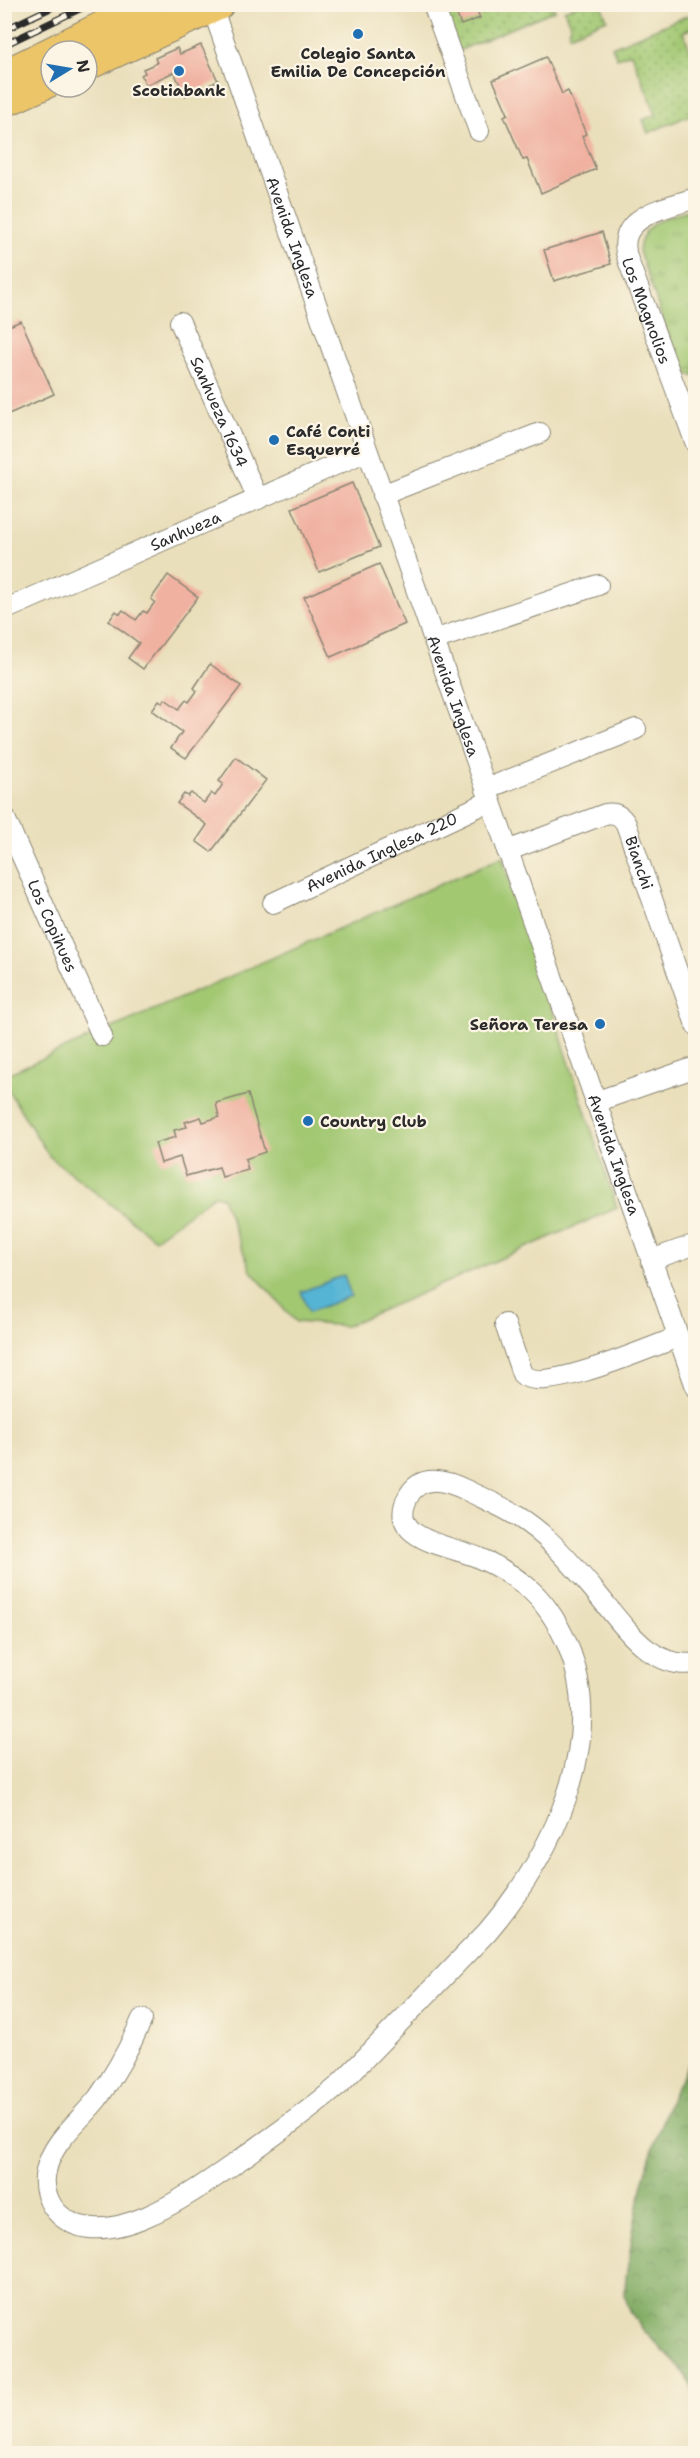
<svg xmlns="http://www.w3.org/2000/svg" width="700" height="2458" font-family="'Shantell Sans',sans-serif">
	<defs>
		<pattern id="grass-dots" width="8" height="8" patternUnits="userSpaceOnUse" patternTransform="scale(1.5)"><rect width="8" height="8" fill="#a2c872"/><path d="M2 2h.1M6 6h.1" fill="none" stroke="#84a35e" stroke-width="1.8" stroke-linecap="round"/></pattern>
		<pattern id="forest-crowns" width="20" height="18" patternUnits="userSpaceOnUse" patternTransform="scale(1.5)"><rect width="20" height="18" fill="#81ac64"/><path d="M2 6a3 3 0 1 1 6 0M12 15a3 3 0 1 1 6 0" fill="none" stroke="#6a8c53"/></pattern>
		<pattern id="park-tufts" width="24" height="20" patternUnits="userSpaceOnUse" patternTransform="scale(1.5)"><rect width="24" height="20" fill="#a2c872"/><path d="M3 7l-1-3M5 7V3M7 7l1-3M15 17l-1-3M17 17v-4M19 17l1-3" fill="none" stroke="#84a35e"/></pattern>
	</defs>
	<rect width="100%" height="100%" fill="#fcf5e5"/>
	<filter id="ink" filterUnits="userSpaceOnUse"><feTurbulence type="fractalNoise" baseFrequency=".0167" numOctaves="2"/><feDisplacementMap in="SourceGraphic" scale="12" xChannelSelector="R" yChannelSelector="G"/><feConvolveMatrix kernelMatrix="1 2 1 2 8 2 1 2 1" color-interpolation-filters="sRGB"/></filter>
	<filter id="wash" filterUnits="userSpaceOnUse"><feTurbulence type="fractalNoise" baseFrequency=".008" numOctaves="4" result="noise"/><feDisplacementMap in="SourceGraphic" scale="24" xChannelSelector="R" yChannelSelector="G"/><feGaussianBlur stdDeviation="1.35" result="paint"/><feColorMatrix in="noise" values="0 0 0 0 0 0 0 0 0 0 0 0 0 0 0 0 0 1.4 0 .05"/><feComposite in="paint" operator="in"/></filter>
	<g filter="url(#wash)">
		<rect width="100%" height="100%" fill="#eadfbb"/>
		<g fill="url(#grass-dots)" stroke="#667a4e" stroke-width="1.5">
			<path d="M552,4L555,10L458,51L441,5Z"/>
			<path d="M577,5H601L607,19L569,35L570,25L564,10Z"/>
			<path d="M691,14L695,27L683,32L695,62V113L648,133L643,120L656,114L631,53L617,58L612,47Z"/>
		</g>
		<path fill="url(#forest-crowns)" stroke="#566c48" stroke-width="1.5" d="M695,2043V2398C690,2361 639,2342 626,2300C623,2288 627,2271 629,2259C636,2204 649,2152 670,2101C678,2082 692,2063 695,2043Z"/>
		<path fill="url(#park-tufts)" stroke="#667a4e" stroke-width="1.5" d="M695,208V377L685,373L675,354L639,251C642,219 669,217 695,208Z"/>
		<path fill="#a2c872" stroke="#667a4e" stroke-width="1.5" d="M502,857L617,1208L346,1326L296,1322L251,1271L222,1197L214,1195L155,1239L49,1156L5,1085V1075Z"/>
		<path fill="#55b4d4" stroke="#407080" stroke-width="1.5" d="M344,1275L351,1296L309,1312L301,1292Z"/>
		<g id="blocks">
			<g fill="#f0b1a0">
				<path d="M453,5H475L480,18L461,25Z"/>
				<path d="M201,45L218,81L185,96L174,72L146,85L141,75L145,73L143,69L157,63L155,58L177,48L180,54Z"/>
				<path d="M546,57L562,94L568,91L586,134L582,136L596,169L541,193L527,159L523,160L504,116L508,114L493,80Z"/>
				<path d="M602,232L611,264L554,281L544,250Z"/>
				<path d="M21,321L54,394L4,416V328Z"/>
				<path d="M352,483L379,547L319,572L292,508Z"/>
				<path d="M379,564L405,624L331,657L304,597Z"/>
				<path d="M168,575L198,597L143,669L128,658L139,643L109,621L116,611L120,614L123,610L136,620L143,611L147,613L155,602L151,599Z"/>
				<path d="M210,664L241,686L186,758L171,748L182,732L152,710L159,700L163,703L165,699L179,709L186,700L189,702L197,691L194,688Z"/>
				<path d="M236,757L266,780L211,852L196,841L207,825L177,803L184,794L188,796L191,793L204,803L211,793L215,796L223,784L219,781Z"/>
				<path d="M248,1094L265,1152L245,1159L248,1170L222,1177L219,1167L186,1176L180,1157L161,1163L155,1143L176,1137L174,1130L187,1127L185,1122L201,1117L203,1122L219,1117L216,1103Z"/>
			</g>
		</g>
	</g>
	<g filter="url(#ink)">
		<use href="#blocks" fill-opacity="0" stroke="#8a8573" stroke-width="1.5"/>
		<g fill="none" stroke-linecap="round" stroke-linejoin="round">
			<g stroke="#8a8573" stroke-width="22">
				<g id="street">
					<path d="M433,4L479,131"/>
					<path id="s1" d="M212,7L696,1387"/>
					<path id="s2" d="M696,198C665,208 613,216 628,260L696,444"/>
					<path id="s3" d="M180,322L258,499"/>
					<path d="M382,495L540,433"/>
					<path id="s4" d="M4,610L367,451"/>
					<path d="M434,640L598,585"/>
					<path d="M486,789L636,729"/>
					<path id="s5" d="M4,816L102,1036"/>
					<path id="s6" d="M507,851L605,814C615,812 621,815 626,824L696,1025"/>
					<path id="s7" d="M273,903L490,801"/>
					<path d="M595,1102L696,1067"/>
					<path d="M651,1260L696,1244"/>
					<path d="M505,1324L522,1374C542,1395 651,1347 678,1337"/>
					<path d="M142,2019C130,2047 116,2073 98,2098C80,2121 52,2141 46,2171C42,2187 48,2205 61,2216C110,2257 203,2185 244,2157C276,2134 308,2112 338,2086L487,1932C550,1858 608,1744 568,1646C558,1623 546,1602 526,1586C512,1575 496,1565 479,1558C454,1546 385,1541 408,1497C421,1472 448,1481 468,1491C484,1499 502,1506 517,1516C547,1534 570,1562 593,1589C610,1609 627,1634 648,1650C662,1660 679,1666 696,1663"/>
				</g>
			</g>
			<g stroke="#8a8573" stroke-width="34">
				<g id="primary">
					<path d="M55,51L150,4"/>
					<path d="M87,64L218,4"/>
					<path d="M4,76L51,53"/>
					<path d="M4,101L51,80"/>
				</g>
			</g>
			<use href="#street" stroke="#fff" stroke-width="20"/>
			<use href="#primary" stroke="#edc569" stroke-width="32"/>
			<g stroke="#2b2b2b" stroke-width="7">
				<g id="rail">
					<path d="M4,30L59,4"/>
					<path d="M4,45L90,4"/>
				</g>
			</g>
			<use href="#rail" stroke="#fcf5e5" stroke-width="4.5" stroke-dasharray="14" stroke-linecap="butt"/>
		</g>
	</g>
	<g fill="#1f6fb2" stroke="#fcf5e5" stroke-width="2">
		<circle cx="358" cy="34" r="6"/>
		<circle cx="179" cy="71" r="6"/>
		<circle cx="274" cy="440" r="6"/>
		<circle cx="600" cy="1024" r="6"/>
		<circle cx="308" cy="1121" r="6"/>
	</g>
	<g text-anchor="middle" stroke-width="4.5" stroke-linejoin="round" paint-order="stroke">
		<g font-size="16" font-weight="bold" fill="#2b2b2b" stroke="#fcf5e5">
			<text x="358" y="59">Colegio Santa<tspan x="358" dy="18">Emilia De Concepción</tspan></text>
			<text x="179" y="96">Scotiabank</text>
			<text x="286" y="437" text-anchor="start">Café Conti<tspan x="286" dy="18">Esquerré</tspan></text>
			<text x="588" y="1030" text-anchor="end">Señora Teresa</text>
			<text x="320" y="1127" text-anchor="start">Country Club</text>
		</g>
		<g font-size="16" fill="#2b2b2b" stroke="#fcf5e5">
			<text dy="6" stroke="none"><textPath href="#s1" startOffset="244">Avenida Inglesa</textPath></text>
			<text dy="6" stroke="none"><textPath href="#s2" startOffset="160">Los Magnolios</textPath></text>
			<text dy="6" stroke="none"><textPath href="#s3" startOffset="98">Sanhueza 1634</textPath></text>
			<text dy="6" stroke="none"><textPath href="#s4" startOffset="198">Sanhueza</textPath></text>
			<text dy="6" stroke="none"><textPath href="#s1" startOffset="730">Avenida Inglesa</textPath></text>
			<text dy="6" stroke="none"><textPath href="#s7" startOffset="120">Avenida Inglesa 220</textPath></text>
			<text dy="6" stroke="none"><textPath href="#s6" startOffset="171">Bianchi</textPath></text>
			<text dy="6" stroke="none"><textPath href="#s5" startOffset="120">Los Copihues</textPath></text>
			<text dy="6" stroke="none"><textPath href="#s1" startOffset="1216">Avenida Inglesa</textPath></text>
		</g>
	</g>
	<rect width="700" height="2458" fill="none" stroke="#fcf5e5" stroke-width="24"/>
	<g transform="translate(69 69) rotate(79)"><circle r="28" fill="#fcf5e5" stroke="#a8a49b" stroke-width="1.5"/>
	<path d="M0-4.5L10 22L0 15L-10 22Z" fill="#1f6fb2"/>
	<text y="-9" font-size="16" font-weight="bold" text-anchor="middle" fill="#2b2b2b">N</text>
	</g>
</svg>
